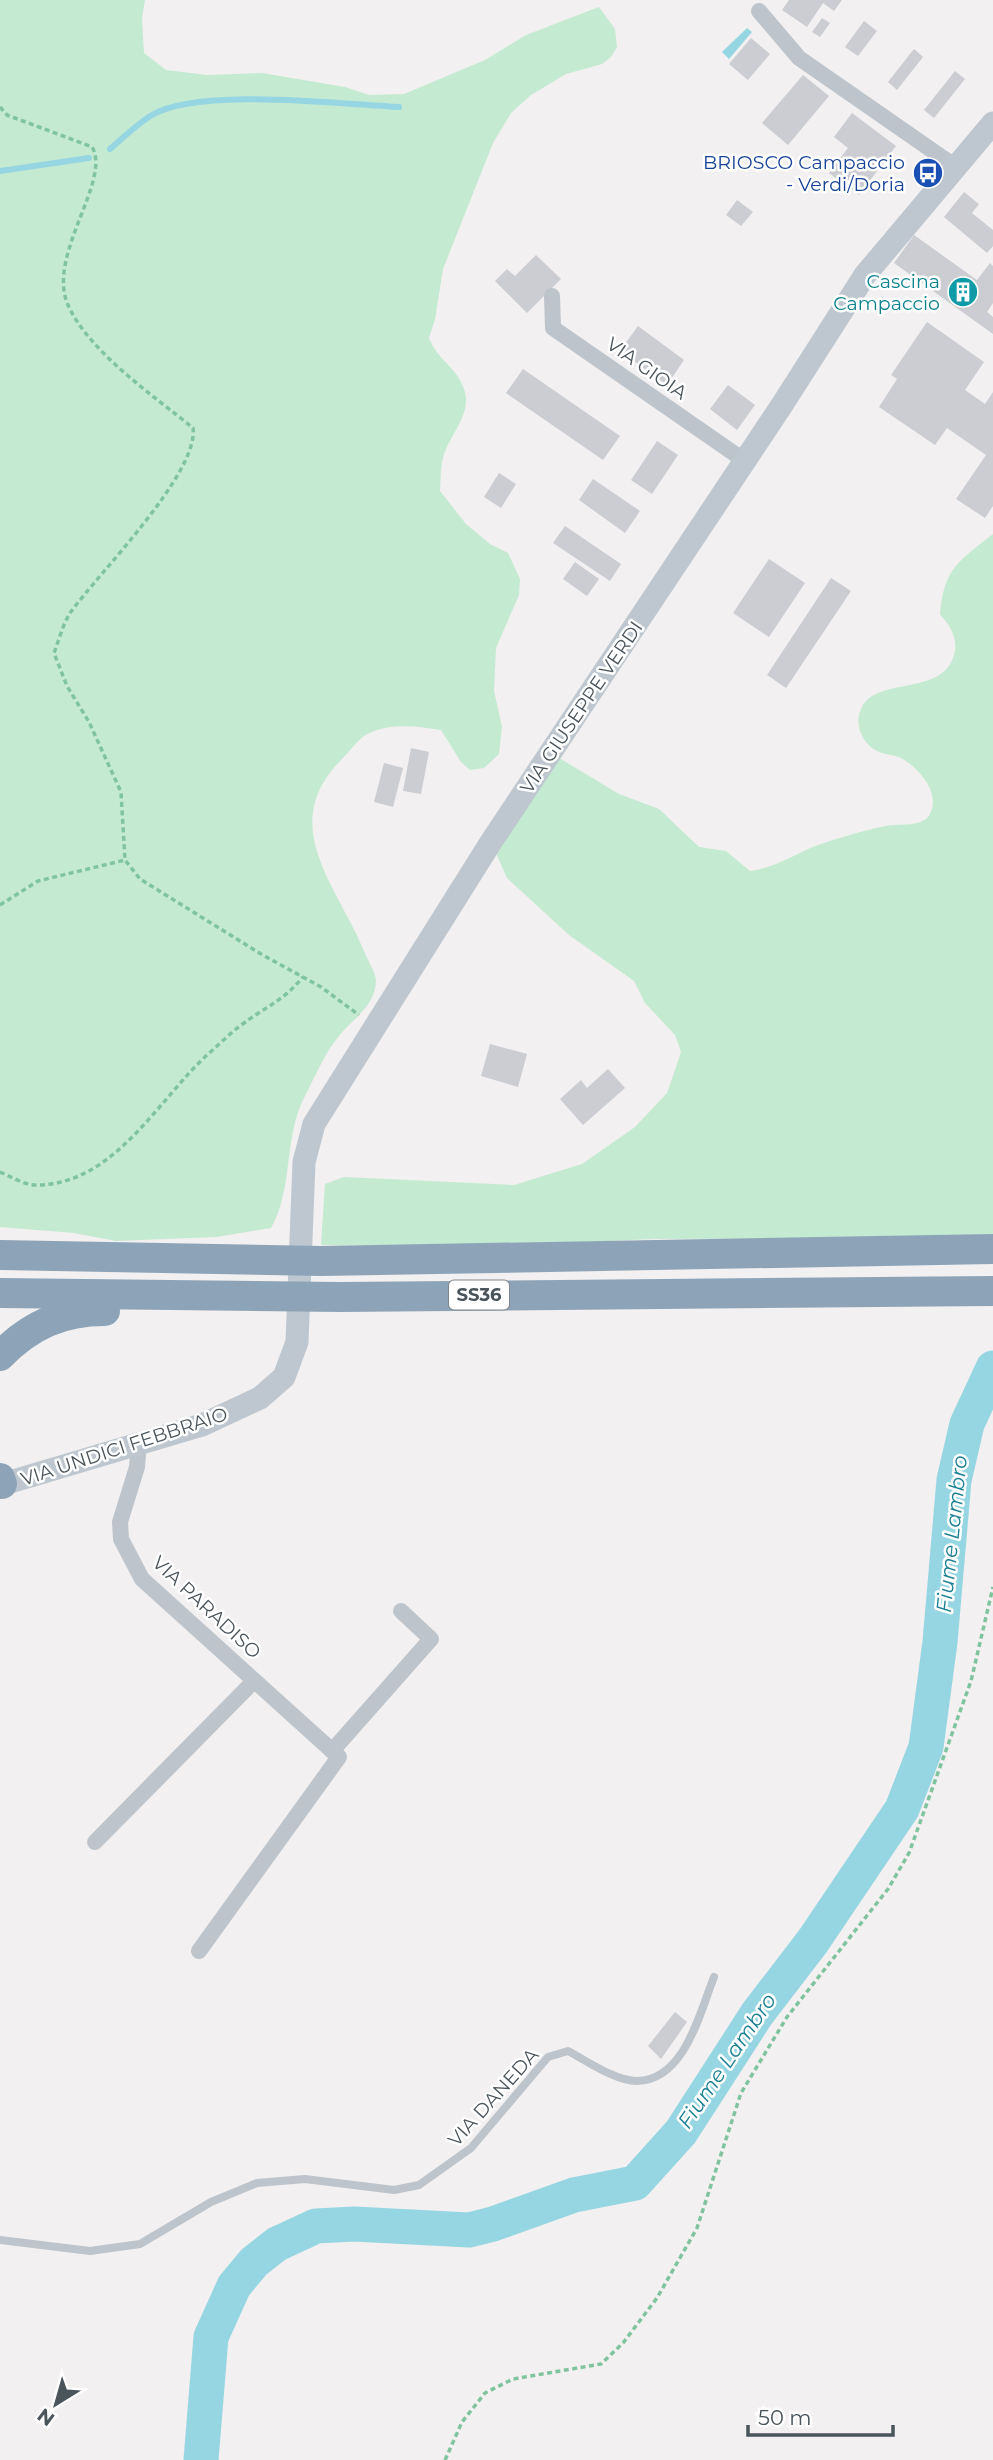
<svg xmlns="http://www.w3.org/2000/svg" width="993" height="2460" font-family="Montserrat,sans-serif">
	<rect width="100%" height="100%" fill="#f2f0f0"/>
	<g fill="#c4ead1">
		<path d="M0,0H145L142,19L144,53L166,70L207,75L262,73L345,87L369,95L404,94L485,60L526,35L599,7L615,29L617,47L611,57L602,64L566,74L531,95L511,113L493,143L443,269L435,319L429,338C438,360 451,363 461,382C477,412 450,431 443,458C440,468 441,481 440,491L466,524L490,544L508,553L520,579L519,595L496,648L494,691L502,727L499,754L484,768L470,770L461,762L441,730C417,726 386,722 364,736C356,742 349,752 342,759C276,825 337,885 364,951C367,959 375,971 376,980C376,1006 353,1018 339,1036C325,1052 315,1077 305,1096C283,1137 294,1188 271,1228L216,1237L116,1241L74,1233L0,1227Z"/>
		<path d="M993,534V1238L654,1239L468,1247L321,1245L325,1184L344,1177L514,1185L582,1164L635,1127L667,1093L681,1052L675,1035L645,1003L634,981L569,935L507,878L491,842L551,753L619,794L659,809L699,847L726,851L750,871C771,868 785,860 804,851C819,843 869,829 886,826C899,823 923,828 930,814C941,793 919,768 901,758C893,754 883,755 875,750C862,742 854,724 861,709C876,674 946,699 955,651C957,635 949,625 940,614C944,568 959,561 993,534Z"/>
	</g>
	<path fill="#96d6e2" d="M747,28L752,32L729,59L722,52Z"/>
	<g fill="none" stroke-linecap="round" stroke-linejoin="round">
		<g stroke="#96d6e2" stroke-width="6">
			<path d="M110,149C123,138 137,124 152,115C199,87 340,104 399,107"/>
			<path d="M0,171L89,158"/>
		</g>
		<path stroke="#96d6e2" stroke-width="35" d="M201,2460L211,2337L234,2286L254,2262L277,2244L316,2226L354,2224L469,2230L493,2224L574,2195L635,2183L681,2132L757,2014L813,1941L902,1809L926,1747L940,1642L954,1480L967,1424L993,1368"/>
	</g>
	<g fill="#cbcdd2">
		<path d="M789,0H842L834,11L823,3L807,27L782,10Z"/>
		<path d="M822,18L830,23L820,37L812,32Z"/>
		<path d="M864,21L877,31L858,56L845,47Z"/>
		<path d="M751,38L770,54L748,80L729,64Z"/>
		<path d="M914,49L923,57L897,90L888,82Z"/>
		<path d="M955,71L965,79L934,118L924,110Z"/>
		<path d="M803,75L829,96L788,145L762,123Z"/>
		<path d="M852,113L896,146L859,195L829,173L848,148L834,137Z"/>
		<path d="M964,192L979,204L972,213L993,230V246L987,253L944,217Z"/>
		<path d="M737,200L753,212L741,226L726,215Z"/>
		<path d="M914,235L977,280L990,263L993,266V303L987,312L993,317V334L894,263Z"/>
		<path d="M536,255L561,279L527,313L495,281L507,269L515,276Z"/>
		<path d="M927,322L984,362L965,390L985,404L993,392V506L985,518L956,499L986,455L947,428L935,445L879,407L897,379L891,375Z"/>
		<path d="M638,326L684,360L667,385L620,351Z"/>
		<path d="M523,369L620,436L603,460L506,393Z"/>
		<path d="M728,385L755,405L737,430L710,409Z"/>
		<path d="M657,441L678,455L652,494L631,480Z"/>
		<path d="M499,473L516,484L501,508L484,497Z"/>
		<path d="M593,479L640,511L625,533L579,500Z"/>
		<path d="M565,526L621,564L610,581L553,543Z"/>
		<path d="M769,559L805,583L769,637L733,613Z"/>
		<path d="M575,562L599,579L587,596L563,579Z"/>
		<path d="M831,578L851,591L786,688L767,675Z"/>
		<path d="M411,748L429,752L421,794L403,791Z"/>
		<path d="M384,763L403,768L393,807L374,802Z"/>
		<path d="M490,1044L527,1054L518,1087L481,1076Z"/>
		<path d="M608,1069L625,1088L583,1125L560,1099L581,1080L587,1088Z"/>
		<path d="M675,2012L687,2022L661,2059L648,2046Z"/>
	</g>
	<g fill="none" stroke-linecap="round" stroke-linejoin="round">
		<g stroke="#80c49f" stroke-width="3.5" stroke-dasharray="5 3.5" stroke-linecap="butt">
			<path d="M0,107L7,115L92,147C112,181 46,255 68,305C89,352 154,396 193,428C199,473 98,574 70,613C63,624 59,640 54,653L67,686L89,722L121,792L125,860L140,879L261,954L321,987L359,1015"/>
			<path d="M0,905L38,881L125,860"/>
			<path d="M0,1172C10,1176 24,1185 35,1185C113,1186 157,1101 208,1054C219,1045 229,1034 240,1026C266,1006 281,1003 303,977"/>
			<path d="M445,2460L462,2422L485,2393L513,2379L601,2364L623,2343L657,2298L697,2228L741,2093L787,2017L888,1889L909,1853L971,1681L993,1587"/>
		</g>
		<path stroke="#bdc4cb" stroke-width="8" d="M0,2240L90,2251L140,2244L211,2202L257,2183L305,2179L394,2190L419,2185L471,2148L548,2057L568,2051C587,2061 615,2081 637,2081C685,2080 700,2012 714,1977"/>
		<g stroke="#bdc4cb" stroke-width="16">
			<path d="M759,11L799,58L956,167"/>
			<path d="M552,296L553,328L745,461"/>
			<path d="M139,1442L137,1467L120,1522L121,1539L142,1579L339,1757L199,1951"/>
			<path d="M332,1751L431,1639L401,1611"/>
			<path d="M95,1842L254,1681"/>
		</g>
		<path stroke="#bec7cf" stroke-width="23" d="M0,1485L202,1425L260,1398L284,1377L297,1342L304,1162L314,1124L491,842L782,405L865,275L993,123"/>
		<g stroke="#8da4b8" stroke-width="30">
			<path d="M0,1255L321,1261L993,1249"/>
			<path d="M0,1293L340,1297L993,1291"/>
			<path d="M0,1356C30,1325 62,1311 105,1311"/>
			<path d="M0,1478L2,1484"/>
		</g>
	</g>
	<defs>
		<g id="bus-disc" transform="scale(1.575)"><circle r="9.5" fill="#1a4fb4" stroke="#fff"/><path d="M-5-6H5V4H4V6H2V4H-2V6H-4V4H-5ZM-3.5-4V0h7V-4ZM-3.5 1.2v1.5H-2V1.2ZM2 1.2v1.5H3.5V1.2Z" fill="#fff"/></g>
		<g id="building-disc" transform="scale(1.575)"><circle r="9.5" fill="#0f9aa8" stroke="#fff"/><path d="M-4-6H4V6H1V3H-1V6H-4ZM-2.5-4.3h1.7v1.8h-1.7ZM.8-4.3h1.7v1.8H.8ZM-2.5-1h1.7V.8h-1.7ZM.8-1h1.7V.8H.8Z" fill="#fff"/></g>
	</defs>
	<g fill-rule="evenodd">
		<use href="#bus-disc" x="928" y="173"/>
		<use href="#building-disc" x="963" y="292"/>
	</g>
	<g text-anchor="middle" stroke-width="5" stroke-linejoin="round" paint-order="stroke">
		<rect fill="#fff" stroke="#80878c" stroke-width="2" x="449" y="1280.5" width="60" height="29" rx="5"/>
		<g font-size="18" font-weight="bold" fill="#4a545b">
			<text x="479" y="1301">SS36</text>
		</g>
		<g font-size="19" fill="#164399" stroke="#fff" text-anchor="end">
			<text x="905" y="169">BRIOSCO Campaccio<tspan x="905" dy="22">- Verdi/Doria</tspan></text>
		</g>
		<g font-size="19" fill="#0d838f" stroke="#fff" text-anchor="end">
			<text x="940" y="288">Cascina<tspan x="940" dy="22">Campaccio</tspan></text>
		</g>
		<g font-size="19" fill="#4a545b" stroke="#fff">
			<text transform="translate(647 368) rotate(35)" y="7">VIA GIOIA</text>
			<text transform="translate(581 707) rotate(-56)" y="7">VIA GIUSEPPE VERDI</text>
			<text transform="translate(124 1446) rotate(-18)" y="7">VIA UNDICI FEBBRAIO</text>
			<text transform="translate(207 1607) rotate(43)" y="7">VIA PARADISO</text>
			<text transform="translate(493 2097) rotate(-48)" y="7">VIA DANEDA</text>
		</g>
		<g font-size="21" font-style="italic" fill="#1c8094" stroke="#fff">
			<text transform="translate(952 1534) rotate(-84)" y="7">Fiume Lambro</text>
			<text transform="translate(727 2061) rotate(-56)" y="7">Fiume Lambro</text>
		</g>
	</g>
	<g transform="translate(56 2404) rotate(217)" stroke="#ffffff" stroke-width="5" paint-order="stroke">
	<path d="M0-5L12 26L0 18L-12 26Z" fill="#4a545b"/>
	<text y="-10" font-size="19" font-weight="bold" text-anchor="middle" fill="#4a545b">N</text>
	</g>
	<path d="M748 2425v10h145v-10" fill="none" stroke="#4a545b" stroke-width="3.5"/>
	<text x="758" y="2425" font-size="21" fill="#4a545b" stroke="#ffffff" stroke-width="5" paint-order="stroke">50 m</text>
</svg>
